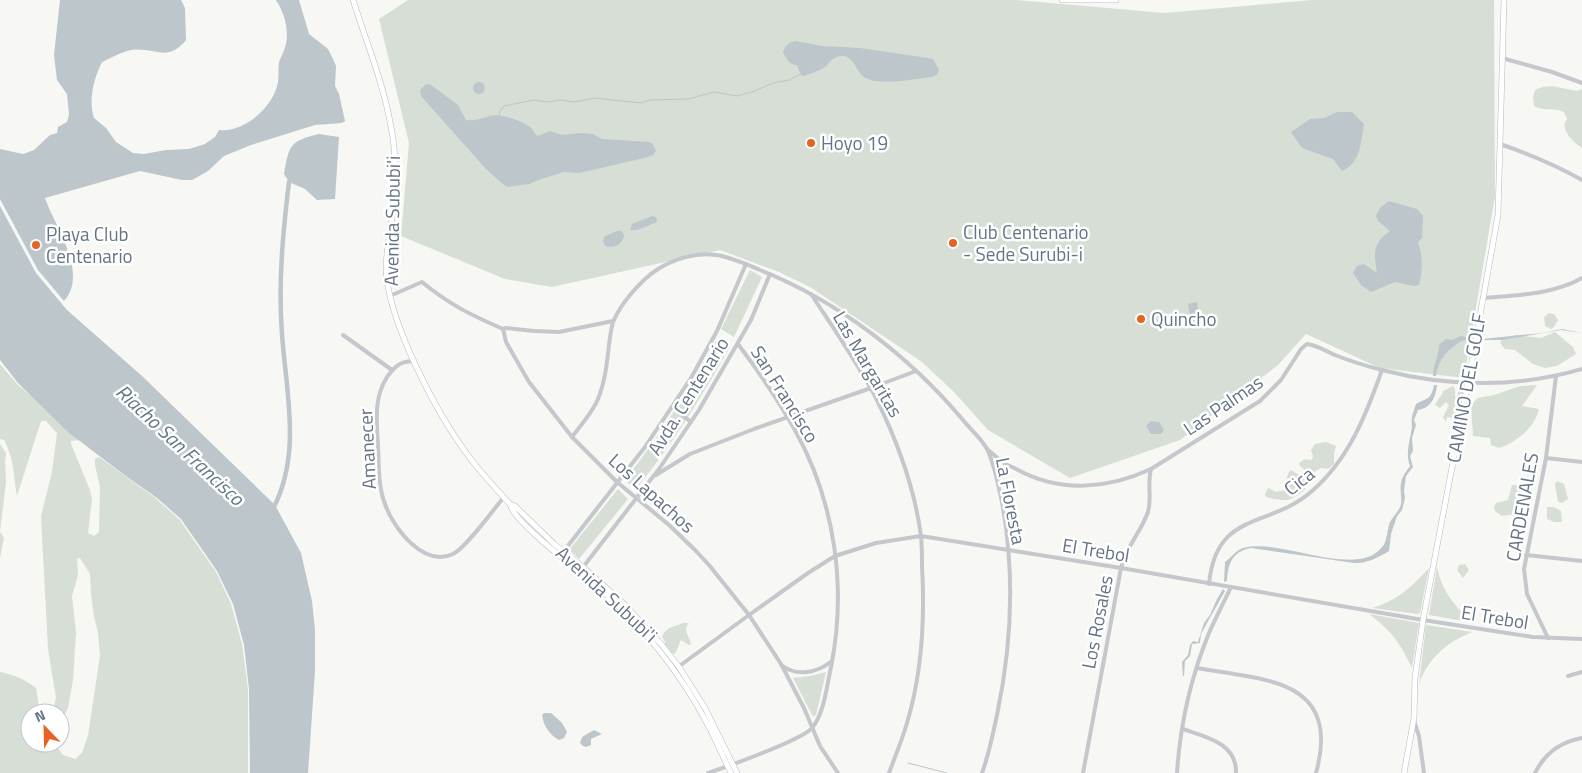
<svg xmlns="http://www.w3.org/2000/svg" width="1582" height="773" font-family="'Titillium Web',sans-serif">
	<rect width="100%" height="100%" fill="#f7f7f4"/>
	<g fill="#d7ded5">
		<path d="M408,0H1016L1165,13L1312,0H1494L1495,196L1464,378L1380,368L1306,334L1277,366L1180,440L1070,478L988,430L954,392L922,362L810,287L779,272L720,250L552,287L505,279L401,236L409,143L379,19Z"/>
		<path d="M1552,86L1577,91L1582,89V148C1573,141 1567,137 1564,125L1567,119L1564,112C1553,107 1545,112 1534,106L1533,98L1535,90L1542,87Z"/>
		<path d="M750,270L762,277L734,337L721,329Z"/>
		<path d="M1549,313L1554,314L1558,320L1554,327L1551,329L1545,326L1544,317Z"/>
		<path d="M1555,332L1573,347L1576,354L1557,366L1545,368L1533,364L1515,350L1505,349L1500,343L1502,339L1516,335L1541,338Z"/>
		<path d="M717,339L730,347C702,396 672,445 636,489L635,490L625,480C660,435 690,389 717,339Z"/>
		<path d="M0,364L17,384L70,428L80,440L71,441V444L90,490L92,499L88,533L94,536L99,532L100,487L95,465V459L99,457L154,497L179,519L216,572L231,604L242,644L248,689V773H0V672C15,675 24,679 36,688L40,713H30V743H54L63,755L75,759L82,753L88,735L100,656L98,632L94,617L91,593L90,574L80,558L77,559L78,575L72,596L76,632L73,680L68,708L60,722V713H54L53,709L56,698L48,649L41,516L52,472L57,433L46,421H41L17,496C13,473 15,461 4,440L0,439Z"/>
		<path d="M1462,385L1465,388V396L1459,400L1461,407L1456,408L1457,419L1447,417L1446,422L1443,417L1449,405L1446,402L1440,408L1435,405C1437,399 1442,397 1443,391L1453,386L1455,390V397L1457,396L1460,386Z"/>
		<path d="M1537,385L1522,406L1539,409C1535,428 1516,442 1499,448L1491,445L1490,438L1473,436L1471,405L1478,398L1494,395L1520,386Z"/>
		<path d="M1326,442L1336,446L1334,453V464L1328,469L1321,468L1314,472L1313,479C1309,483 1307,487 1303,491C1289,503 1284,501 1266,497L1265,494L1268,488L1276,492L1286,490C1288,483 1285,474 1291,470L1297,474H1304L1306,471L1300,466L1299,463L1305,459L1312,460L1313,456L1311,450L1315,444Z"/>
		<path d="M0,444L6,453L5,461L6,482L0,532L4,538L0,558Z"/>
		<path d="M1557,481L1564,484L1568,499L1562,503L1558,502L1555,484Z"/>
		<path d="M1512,485H1516L1523,488L1529,504L1526,511C1518,513 1510,515 1502,516L1495,511L1494,507L1496,503L1508,500Z"/>
		<path d="M618,489L628,499L579,559L569,550Z"/>
		<path d="M1547,507H1554L1561,511L1562,522H1554L1547,519Z"/>
		<path d="M1465,564L1469,570L1463,578L1457,570L1459,565Z"/>
		<path d="M1437,567C1442,592 1456,608 1474,623L1429,615Z"/>
		<path d="M1429,568L1420,613L1417,614L1372,608C1399,600 1411,587 1429,568Z"/>
		<path d="M1369,614L1419,623L1412,668C1400,643 1392,631 1369,614Z"/>
		<path d="M683,623H689C682,630 690,637 691,644L689,645L681,640L675,654L671,653L664,645L665,642L662,637C667,625 674,628 683,623Z"/>
		<path d="M1426,625L1473,632C1448,641 1428,658 1419,684Z"/>
		<path d="M826,672L816,715L813,717L793,678L810,676Z"/>
	</g>
	<g fill="#bcc6cb">
		<path d="M60,0H181L185,8L186,40C167,63 156,47 131,50C121,52 111,58 102,62C94,78 88,100 94,118L106,128L116,142L133,153L144,154L166,150L189,149L205,144L215,137L219,130C245,133 274,106 278,82C279,75 278,69 279,62C281,56 285,50 286,44C289,29 284,12 276,0H299L309,34L328,49L333,59L336,66L335,86L339,94L345,121L342,123L315,125L251,145L224,156L208,171L192,180H182L140,171L45,198C55,227 89,273 64,301L38,270L0,199V149L23,154L34,150L50,135L57,133L58,127L67,122L69,115L67,94L57,80L54,55Z"/>
		<path d="M796,41L822,46L860,48L928,58L933,59L939,70L937,75L932,77C915,79 881,86 866,78C856,74 855,55 841,56C833,57 830,62 825,67C819,71 810,74 803,76L801,75L797,65C789,65 787,59 783,53C785,46 788,42 796,41Z"/>
		<circle cx="479" cy="88" r="6"/>
		<path d="M426,84L431,85L458,105L466,120C477,122 487,115 497,115C506,116 524,121 531,128C534,131 534,134 538,136L550,131L562,135L581,133L593,134L602,139L649,142L653,144L656,151L653,155L644,158L579,173L564,172L541,179L529,184L508,187L504,185L486,169L421,96L420,90Z"/>
		<path d="M1337,112H1352L1364,124C1361,141 1361,163 1342,171L1333,159L1302,148L1291,132L1310,119L1324,118Z"/>
		<path d="M319,134L339,137L335,199L317,200L305,189L289,182L284,174C289,145 290,141 319,134Z"/>
		<path d="M1389,201L1417,209L1423,216L1422,238L1418,242C1423,259 1423,267 1419,285L1414,286L1395,282L1371,292L1361,285L1353,273L1357,266L1364,264L1377,273C1374,253 1372,244 1390,231L1378,221L1376,216L1380,208Z"/>
		<path d="M0,206L36,273L67,310L142,376L275,505L301,553L312,601L315,630V671L308,773H250L249,689L244,645L233,604L217,571L181,519L157,498L123,474L68,432L18,383L0,360Z"/>
		<path d="M652,216L656,217L657,222L637,230H630L632,224Z"/>
		<path d="M617,231H621L624,234C624,244 614,249 605,246L603,240L605,236Z"/>
		<path d="M1197,302L1199,319L1191,321L1188,304Z"/>
		<path d="M1562,329L1582,333L1561,330L1502,340H1482V339L1542,333Z"/>
		<path d="M1461,336L1471,338L1470,342L1464,340C1449,347 1438,359 1436,376H1433C1433,364 1439,356 1439,345L1446,339L1452,340Z"/>
		<path d="M1434,385H1437C1436,397 1431,408 1418,410L1414,420L1416,425L1412,438L1413,451L1410,456L1413,467L1406,476L1404,491L1405,498L1402,510L1397,516L1391,534L1389,551C1379,557 1366,564 1354,563L1251,548C1232,552 1228,563 1227,581L1224,582L1225,562C1231,558 1236,550 1243,548C1279,537 1357,580 1382,547C1387,542 1387,532 1389,525C1391,518 1396,515 1399,509C1404,502 1399,491 1401,483C1402,476 1406,472 1410,466C1405,453 1410,441 1412,427C1412,424 1411,422 1412,419C1412,414 1415,408 1416,404C1427,398 1431,400 1434,385Z"/>
		<path d="M1151,421L1159,422L1164,430L1161,434H1151L1146,426Z"/>
		<path d="M1223,589L1225,591L1207,623L1201,634L1200,643L1192,644L1190,656L1185,661L1184,676H1183L1182,662L1188,655L1190,645L1193,641L1198,642L1204,623L1210,615L1217,599Z"/>
		<path d="M544,713H551L562,723L567,732L564,738L559,740C549,734 544,727 542,715Z"/>
		<path d="M594,730L602,734L591,739V745L586,747L583,746L580,743L582,737Z"/>
	</g>
	<g fill="none" stroke-linecap="round" stroke-linejoin="round">
		<g stroke="#bcc6cb" stroke-width="1">
			<path d="M499,116L500,111L504,106L534,100L547,102L560,100L575,102L594,98L641,103L650,100L688,99L714,92L737,96L752,92L773,83L789,80L801,74"/>
			<path d="M908,763L947,773"/>
		</g>
		<path stroke="#bcc6cb" stroke-width="4.5" d="M273,509C302,453 286,393 282,334C278,283 283,232 289,182"/>
		<g stroke="#b6bbc0" stroke-width="6">
			<g id="secondary">
				<path d="M353,0C366,41 384,85 391,127C396,151 396,178 394,202C392,223 387,245 386,266C386,319 438,416 470,458C482,474 496,489 510,504L515,506L554,544L583,567L624,604L662,645L679,667L705,708L737,773"/>
				<path d="M1062,0H1116"/>
				<path d="M510,504C513,522 583,574 600,589C644,627 681,674 708,725C716,740 723,757 731,773"/>
				<path d="M1404,773L1414,718L1415,678L1423,620L1468,383L1498,215L1504,0"/>
			</g>
		</g>
		<g stroke="#c4c7cb" stroke-width="4">
			<path d="M1502,58L1552,72L1582,83"/>
			<path d="M1500,144C1529,154 1556,165 1582,180"/>
			<path d="M811,294C834,329 858,363 877,400C897,441 915,490 921,536C922,546 922,556 922,566C925,618 922,673 907,723C902,740 895,757 889,773"/>
			<path d="M391,297L392,295L422,282C450,305 471,315 503,329"/>
			<path d="M1483,298C1516,295 1552,295 1582,278"/>
			<path d="M613,321L559,332L534,331L506,328L503,329L506,342L529,382L572,437L617,482L669,525L695,550L709,565L749,615L781,664L804,708L820,746L838,773"/>
			<path d="M343,335L392,370"/>
			<path d="M415,361C410,361 404,362 400,364C394,367 391,372 387,377C373,399 377,423 378,447C379,466 378,486 385,504C393,528 424,568 453,554C466,548 493,510 504,497"/>
			<path d="M672,407L691,422"/>
			<path d="M572,437C581,425 592,413 598,399C605,382 607,363 609,345C610,337 611,329 613,322C621,303 641,280 658,269C674,259 696,252 716,255C731,257 746,264 760,270C838,301 909,356 963,420C970,429 982,439 987,449C995,465 998,485 1002,502C1015,573 1012,644 997,715C993,734 989,754 982,773"/>
			<path d="M987,449C992,453 996,457 1001,461C1006,465 1013,467 1018,470C1061,493 1108,489 1151,469L1260,401L1281,380L1301,349L1307,344C1316,345 1326,351 1335,355C1350,361 1366,366 1382,370C1447,387 1518,388 1582,369"/>
			<path d="M1546,458L1582,462"/>
			<path d="M656,475L690,454L754,429L871,388L916,371"/>
			<path d="M1526,555L1582,561"/>
			<path d="M560,556L645,447L691,378L717,331L746,264"/>
			<path d="M580,571L659,469L699,410L751,320L770,274"/>
			<path d="M1209,584C1216,510 1269,529 1312,491C1349,459 1366,415 1382,370"/>
			<path d="M1548,638L1527,594L1524,569L1546,458L1556,376"/>
			<path d="M781,665C797,677 817,673 832,661"/>
			<path d="M1197,668C1264,680 1342,678 1316,773"/>
			<path d="M674,670L749,615L808,573L835,556L876,543L921,536L1121,568L1423,620L1533,637L1582,639"/>
			<path d="M1568,676L1582,672"/>
			<path d="M1414,721L1419,736L1424,773"/>
			<path d="M1183,729C1206,737 1237,743 1236,773"/>
			<path d="M708,773C726,767 802,740 812,728C824,714 827,685 831,667C847,588 835,503 796,432C779,401 759,372 738,344"/>
			<path d="M1083,773L1121,568C1126,547 1141,532 1148,512C1152,498 1147,483 1151,469"/>
			<path d="M1177,773C1180,726 1191,677 1209,633C1216,617 1224,602 1231,587"/>
			<path d="M1535,773C1545,753 1560,742 1582,738"/>
		</g>
		<use href="#secondary" stroke="#fff" stroke-width="5"/>
	</g>
	<g fill="#e76324" stroke="#fff" stroke-width="2">
		<circle cx="811" cy="143" r="5"/>
		<circle cx="953" cy="243" r="5"/>
		<circle cx="36" cy="245" r="5"/>
		<circle cx="1141" cy="319" r="5"/>
	</g>
	<g text-anchor="middle" stroke-width="5" stroke-linejoin="round" paint-order="stroke">
		<g font-size="19" fill="#657485" stroke="#fff" text-anchor="start">
			<text x="821" y="150">Hoyo 19</text>
			<text x="963" y="239">Club Centenario<tspan x="963" dy="22">- Sede Surubi-i</tspan></text>
			<text x="46" y="241">Playa Club<tspan x="46" dy="22">Centenario</tspan></text>
			<text x="1151" y="326">Quincho</text>
		</g>
		<g font-size="19" fill="#657485" stroke="#fff">
			<text transform="translate(392 221) rotate(-89)" y="7">Avenida Sububi'i</text>
			<text transform="translate(868 364) rotate(60)" y="7">Las Margaritas</text>
			<text transform="translate(1466 388) rotate(-80)" y="7">CAMINO DEL GOLF</text>
			<text transform="translate(785 394) rotate(58)" y="7">San Francisco</text>
			<text transform="translate(688 396) rotate(-58)" y="7">Avda. Centenario</text>
			<text transform="translate(1223 405) rotate(-34)" y="7">Las Palmas</text>
			<text transform="translate(367 449) rotate(-93)" y="7">Amanecer</text>
			<text transform="translate(1299 481) rotate(-39)" y="7">Cica</text>
			<text transform="translate(652 493) rotate(42)" y="7">Los Lapachos</text>
			<text transform="translate(1011 501) rotate(79)" y="7">La Floresta</text>
			<text transform="translate(1522 507) rotate(-80)" y="7">CARDENALES</text>
			<text transform="translate(1096 550) rotate(9)" y="7">El Trebol</text>
			<text transform="translate(607 594) rotate(43)" y="7">Avenida Sububi'i</text>
			<text transform="translate(1495 617) rotate(9)" y="7">El Trebol</text>
			<text transform="translate(1097 622) rotate(-79)" y="7">Los Rosales</text>
		</g>
		<g font-size="20" font-style="italic" fill="#617682" stroke="#fff">
			<text transform="translate(180 445) rotate(43)" y="7">Riacho San Francisco</text>
		</g>
	</g>
	<g transform="translate(45 728) rotate(337)"><circle r="24" fill="#ffffff" stroke="#c1c7ce"/>
	<path d="M0-4L9 19L0 12L-9 19Z" fill="#e76324"/>
	<text y="-8" font-size="14" font-weight="bold" text-anchor="middle" fill="#657485">N</text>
	</g>
</svg>
